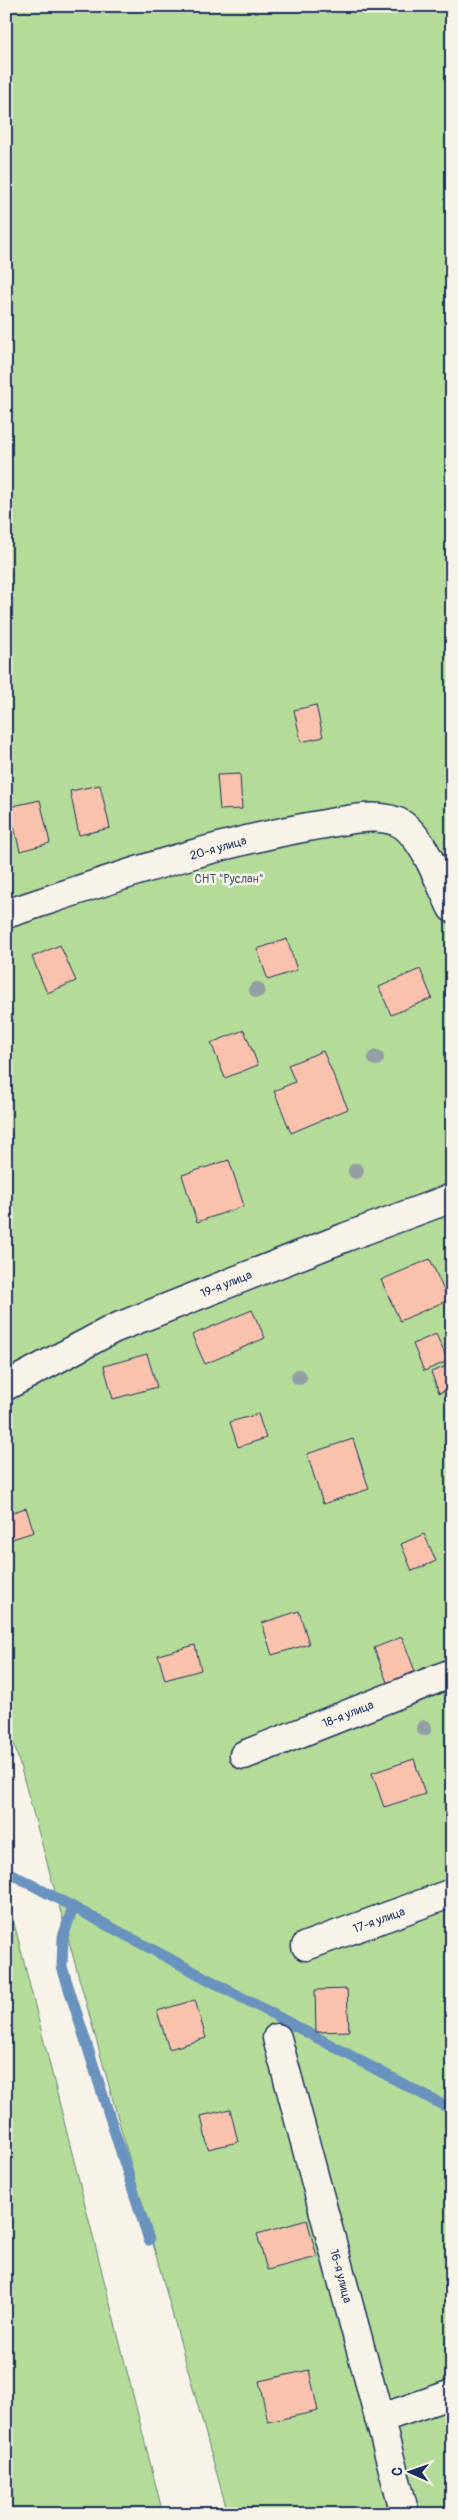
<svg xmlns="http://www.w3.org/2000/svg" width="458" height="2520" font-family="Pangolin,sans-serif">
	<rect width="100%" height="100%" fill="#f7f3e8"/>
	<filter id="ink" filterUnits="userSpaceOnUse"><feTurbulence type="fractalNoise" baseFrequency=".02" numOctaves="2"/><feDisplacementMap in="SourceGraphic" scale="10" xChannelSelector="R" yChannelSelector="G"/><feConvolveMatrix kernelMatrix="1 2 1 2 8 2 1 2 1" color-interpolation-filters="sRGB"/></filter>
	<g filter="url(#ink)">
		<g fill="#b4dc98" stroke="#68867b">
			<path d="M6,6H452V2514H228L6,1715Z"/>
			<path d="M6,1891L163,2514H6Z"/>
		</g>
		<g fill="none" stroke-linecap="round" stroke-linejoin="round">
			<g stroke="#6b92be" stroke-width="11">
				<path d="M6,1871L452,2110"/>
				<path d="M73,1907L63,1937L62,1967L149,2240"/>
			</g>
		</g>
		<g fill="#f9c2ac" stroke="#1b2f5e">
			<path d="M316,705L323,737L301,742L294,710Z"/>
			<path d="M240,774L242,809L220,810L217,775Z"/>
			<path d="M100,785L110,828L79,835L70,791Z"/>
			<path d="M40,800L50,843L20,851L9,807Z"/>
			<path d="M287,939L297,970L268,980L257,949Z"/>
			<path d="M60,945L76,981L47,993L32,957Z"/>
			<path d="M420,969L432,998L391,1015L379,987Z"/>
			<path d="M244,1030L258,1065L225,1078L211,1043Z"/>
			<path d="M323,1051L348,1109L291,1133L274,1091L295,1082L288,1065Z"/>
			<path d="M229,1160L244,1206L197,1222L182,1175Z"/>
			<path d="M430,1259L448,1300L400,1321L381,1280Z"/>
			<path d="M252,1310L265,1338L205,1364L192,1335Z"/>
			<path d="M436,1334L448,1361L424,1371L413,1344Z"/>
			<path d="M147,1354L157,1387L113,1399L104,1366Z"/>
			<path d="M452,1364V1388L439,1393L431,1372Z"/>
			<path d="M258,1414L266,1438L238,1447L230,1422Z"/>
			<path d="M353,1439L369,1489L323,1504L307,1454Z"/>
			<path d="M26,1508L34,1532L6,1541V1514Z"/>
			<path d="M424,1534L436,1561L412,1571L401,1544Z"/>
			<path d="M299,1611L309,1644L272,1655L262,1623Z"/>
			<path d="M402,1637L416,1674L388,1685L374,1648Z"/>
			<path d="M195,1645L201,1670L165,1680L158,1655Z"/>
			<path d="M414,1759L425,1794L384,1807L372,1773Z"/>
			<path d="M347,1989L349,2031L316,2032L315,1990Z"/>
			<path d="M195,2000L206,2038L169,2049L157,2011Z"/>
			<path d="M230,2109L238,2142L208,2149L201,2116Z"/>
			<path d="M307,2220L317,2257L267,2270L257,2234Z"/>
			<path d="M309,2370L318,2411L268,2422L259,2381Z"/>
		</g>
		<g fill="none" stroke-linecap="round" stroke-linejoin="round">
			<g stroke="#1b2f5e" stroke-width="31">
				<g id="minor">
					<path d="M6,914C109,880 213,843 319,825C342,821 372,813 395,821C421,829 440,884 452,908"/>
					<path d="M6,1386L113,1329L346,1237L452,1198"/>
					<path d="M244,1755L452,1673"/>
					<path d="M306,1946L452,1893"/>
					<path d="M277,2038L405,2514"/>
					<path d="M379,2419L452,2394"/>
				</g>
			</g>
			<use href="#minor" stroke="#f7f3e8" stroke-width="28"/>
		</g>
		<g fill="#939fa4">
			<circle cx="257" cy="990" r="8"/>
			<circle cx="376" cy="1058" r="8"/>
			<circle cx="356" cy="1171" r="8"/>
			<circle cx="299" cy="1377" r="8"/>
			<circle cx="424" cy="1728" r="8"/>
		</g>
	</g>
	<g text-anchor="middle" stroke-width="5" stroke-linejoin="round" paint-order="stroke">
		<g font-size="12" fill="#1b2f5e" stroke="#f7f3e8">
			<text transform="translate(218 848) rotate(-16)" y="4">20-я улица</text>
			<text transform="translate(226 1284) rotate(-22)" y="4">19-я улица</text>
			<text transform="translate(348 1714) rotate(-22)" y="4">18-я улица</text>
			<text transform="translate(379 1920) rotate(-20)" y="4">17-я улица</text>
			<text transform="translate(341 2276) rotate(75)" y="4">16-я улица</text>
		</g>
		<g font-size="12" fill="#415a6c" stroke="#f7f3e8">
			<text x="229" y="883">СНТ "Руслан"</text>
		</g>
	</g>
	<rect width="458" height="2520" fill="none" stroke="#f7f3e8" stroke-width="25"/>
	<rect x="12" y="12" width="433" height="2495" fill="none" stroke="#1b2f5e" stroke-width="2" filter="url(#ink)"/>
	<g transform="translate(410 2472) rotate(272)" stroke="#f7f3e8" stroke-width="4" paint-order="stroke">
	<path d="M0-4L9 19L0 12L-9 19Z" fill="#1b2f5e"/>
	<text y="-8" font-size="14" font-weight="bold" text-anchor="middle" fill="#1b2f5e">С</text>
	</g>
</svg>
